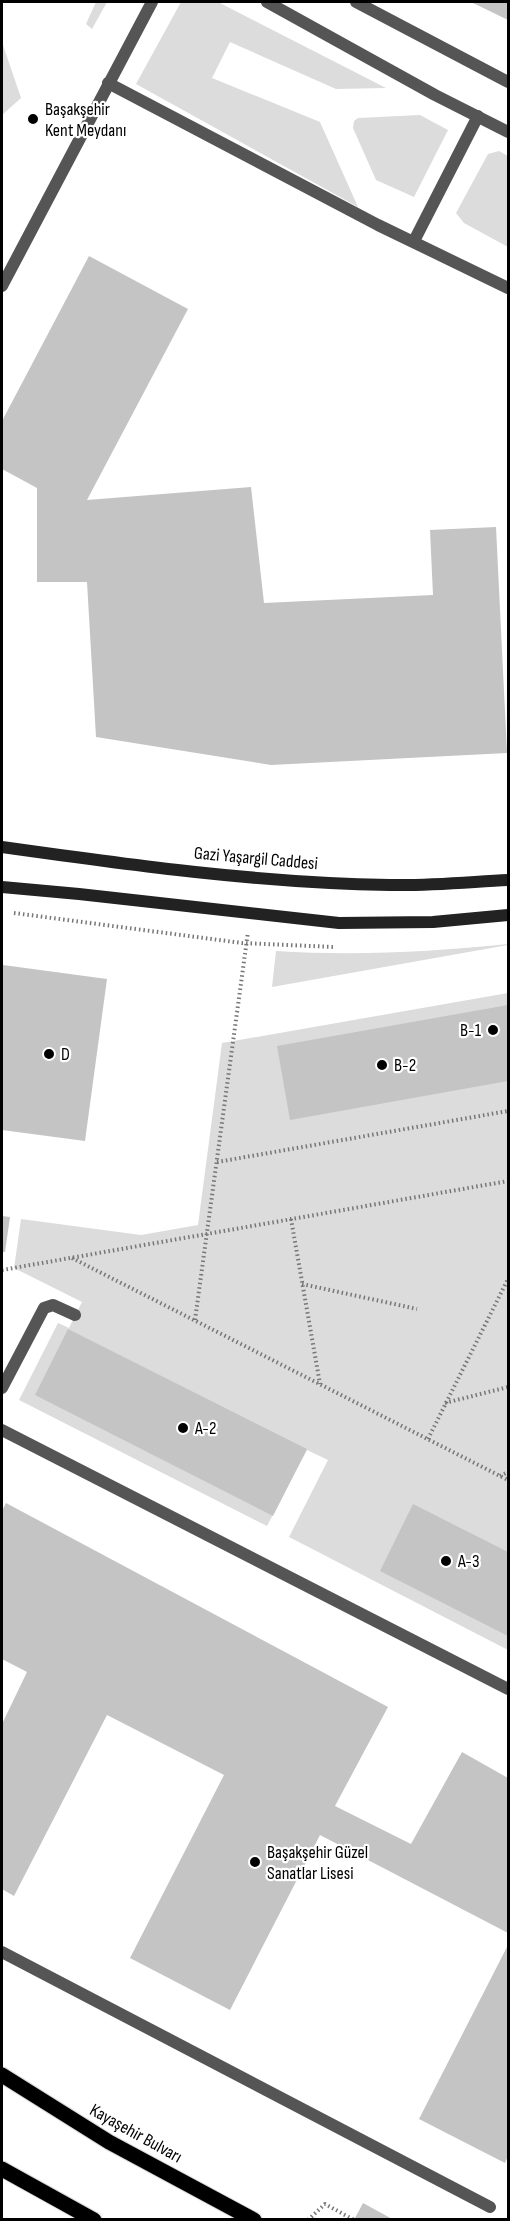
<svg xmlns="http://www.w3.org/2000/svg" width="510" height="2221" font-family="'Sofia Sans Condensed',sans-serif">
	<rect width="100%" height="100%" fill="#fff"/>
	<g fill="#dcdcdc">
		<path d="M96,2H107L92,29L86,24Z"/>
		<path d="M181,2H218L386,88L336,89L230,42L212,78L320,122L358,207L136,84Z"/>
		<path d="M2,44L3,45L21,98L2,115Z"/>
		<path d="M420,115L448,130L414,197L376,180L353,128L354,121L358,118Z"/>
		<path d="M499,151L508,156V247L464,223L456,213L488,154Z"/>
		<path d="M508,944V945L272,987L276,951C354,956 431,952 508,944Z"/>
		<path d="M508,993V1650L289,1537L328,1460L307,1450L267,1526L19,1400L58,1323L69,1328L82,1302L14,1268L21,1219L141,1235L198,1225L222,1043Z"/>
	</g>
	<g fill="#c4c4c4">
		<path d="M471,2H508V20Z"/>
		<path d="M89,256L188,309L87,500L251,487L264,603L433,595L430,530L496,527L507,753L271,765L96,737L87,582H37V488L2,469V421Z"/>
		<path d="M3,965L107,979L85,1141L2,1130Z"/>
		<path d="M508,1005V1081L290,1120L277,1046Z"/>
		<path d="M2,1216L10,1217L5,1252H2Z"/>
		<path d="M68,1329L307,1449L273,1516L35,1395Z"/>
		<path d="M6,1503L388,1707L335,1806L411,1844L462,1752L508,1778V1933L320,1835L230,2010L130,1958L224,1775L107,1715L14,1896L2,1889V1724L27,1672L2,1659V1511Z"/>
		<path d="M413,1504L508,1552V1636L380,1571Z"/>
		<path d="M508,1945V2156L505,2163L419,2119Z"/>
		<path d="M363,2203L394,2220H354Z"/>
	</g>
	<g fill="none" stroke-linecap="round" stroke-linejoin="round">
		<g stroke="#dbdbdb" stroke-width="17">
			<g id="primary">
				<path d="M2,2075L109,2142L254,2220"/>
				<path d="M2,2169L94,2220"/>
			</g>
		</g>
		<g stroke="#777" stroke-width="4" stroke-dasharray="1.5 3" stroke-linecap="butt">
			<path d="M14,913L242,943L334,947"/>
			<path d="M217,1162L508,1111"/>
			<path d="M291,1219L320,1384"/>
			<path d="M72,1258L508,1480"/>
			<path d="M2,1270L508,1181"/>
			<path d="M302,1284L417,1309"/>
			<path d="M195,1320L248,932"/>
			<path d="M445,1403L508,1387"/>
			<path d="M428,1439L508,1279"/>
			<path d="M500,1476L508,1472"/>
			<path d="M308,2220L325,2204L354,2220"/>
		</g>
		<g stroke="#555" stroke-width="12">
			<path d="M356,2L508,82"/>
			<path d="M2,286L152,2"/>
			<path d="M2,1388L44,1308L53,1305L75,1315"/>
			<path d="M2,1952L490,2207"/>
		</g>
		<g stroke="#555" stroke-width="12">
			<path d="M267,2L435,95L508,132"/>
			<path d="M108,83L378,225L508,288"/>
			<path d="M414,241L478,116"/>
			<path d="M2,1430L508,1689"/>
		</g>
		<g stroke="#222" stroke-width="12">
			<path d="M2,847C130,865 260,883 390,885C430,886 469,882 508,880"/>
			<path d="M2,887L79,894L339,923L433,922L508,915"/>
		</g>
		<use href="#primary" stroke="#000" stroke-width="15"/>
	</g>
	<g fill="#000" stroke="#fff" stroke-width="2">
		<circle cx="33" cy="119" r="6"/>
		<circle cx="493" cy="1030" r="6"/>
		<circle cx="49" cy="1054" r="6"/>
		<circle cx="382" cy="1065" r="6"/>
		<circle cx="183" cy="1428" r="6"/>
		<circle cx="446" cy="1561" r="6"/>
		<circle cx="255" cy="1862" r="6"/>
	</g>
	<g text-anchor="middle" stroke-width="4.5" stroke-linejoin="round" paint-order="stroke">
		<g font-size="18" fill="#000" stroke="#fff" text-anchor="start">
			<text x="45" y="115">Başakşehir<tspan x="45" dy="21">Kent Meydanı</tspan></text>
			<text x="481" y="1036" text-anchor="end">B-1</text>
			<text x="61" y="1060">D</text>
			<text x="394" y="1071">B-2</text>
			<text x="195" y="1434">A-2</text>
			<text x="458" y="1567">A-3</text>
			<text x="267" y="1858">Başakşehir Güzel<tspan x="267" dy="21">Sanatlar Lisesi</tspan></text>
		</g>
		<g font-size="18" fill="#000" stroke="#fff">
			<text transform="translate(256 858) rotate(5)" y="6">Gazi Yaşargil Caddesi</text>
			<text transform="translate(136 2133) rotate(29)" y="6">Kayaşehir Bulvarı</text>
		</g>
	</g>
	<rect width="510" height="2221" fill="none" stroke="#000000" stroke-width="6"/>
</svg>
